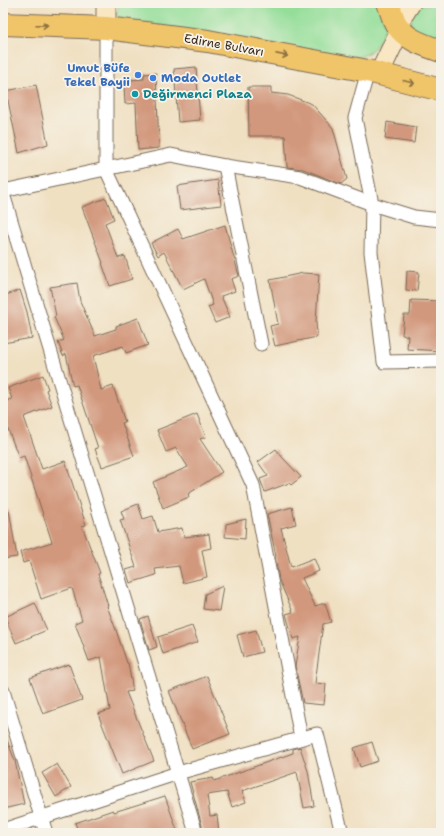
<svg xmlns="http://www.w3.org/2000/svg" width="444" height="836" font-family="'Shantell Sans',sans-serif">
	<rect width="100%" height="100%" fill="#f7f3e8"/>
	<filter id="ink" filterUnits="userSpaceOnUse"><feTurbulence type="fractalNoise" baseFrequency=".025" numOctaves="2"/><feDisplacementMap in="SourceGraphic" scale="8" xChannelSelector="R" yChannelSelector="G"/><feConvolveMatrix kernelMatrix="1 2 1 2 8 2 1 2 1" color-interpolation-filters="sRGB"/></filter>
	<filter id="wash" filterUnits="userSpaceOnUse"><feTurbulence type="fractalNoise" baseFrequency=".012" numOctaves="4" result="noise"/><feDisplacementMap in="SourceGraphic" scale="16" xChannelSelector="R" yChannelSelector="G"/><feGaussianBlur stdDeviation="0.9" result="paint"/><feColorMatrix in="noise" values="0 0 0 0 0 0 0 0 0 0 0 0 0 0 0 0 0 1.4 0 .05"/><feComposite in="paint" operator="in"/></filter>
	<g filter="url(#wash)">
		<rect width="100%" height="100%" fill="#f0e0c2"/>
		<g fill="#94de9a" stroke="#68845c">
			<path d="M121,3H375L380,10L386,26C378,46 375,52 354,59L118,21L116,10Z"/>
			<path d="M423,3L426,6L431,3H441V45L408,35L412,16Z"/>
		</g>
		<g id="blocks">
			<g fill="#d2987d">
				<path d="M196,67L200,120L178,122L174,69Z"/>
				<path d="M156,73L159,148L138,150L136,103L125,104L124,85L129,80L144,79V74Z"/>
				<path d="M36,85L48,144L19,153L6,91Z"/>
				<path d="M248,87H271V93L288,95L312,104L333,128L347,179L341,184L303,169L287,167L285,136H249Z"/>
				<path d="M387,122L416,127L414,143L385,139Z"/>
				<path d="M218,180L221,205L180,210L177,186Z"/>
				<path d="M106,198L114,219L105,223L118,258L125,256L132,279L110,286L102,263H103L82,207Z"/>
				<path d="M225,225L239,276L231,279L235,291L221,296L230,317L215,323L208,307L213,305L204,279L183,289L164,252L158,256L151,243L178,229L183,239Z"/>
				<path d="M407,271L419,272L417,291L406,290Z"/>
				<path d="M303,273L319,274L316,321L317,337L275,346L270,326L278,324L270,280Z"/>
				<path d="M77,283L80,301L95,336L116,329V326L138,318L148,345L126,353L123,346L93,356L101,390L113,386L125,422L122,423L134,456L102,467L95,449L98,448L77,385L73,386L66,354L63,356L58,342L64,340L54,317L56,316L50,287Z"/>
				<path d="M20,290L27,312L32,338L3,343V296Z"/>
				<path d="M411,300L441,301V351L407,349L408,336L402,335L404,315H410Z"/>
				<path d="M43,375L48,389L46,390L52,406L24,417L42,469L65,461L86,525L82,526L100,573L98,574L108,606H107L116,630L127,663H128L133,691L126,692L154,761L122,774L98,714L110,710L101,657L89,661L75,623L82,620L72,588L41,599L29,561L23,563L20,552L52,542L24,456L19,458L6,424L3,425V402L12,399L8,388Z"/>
				<path d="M197,414L206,437L200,439L222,472L188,494L189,497L163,508L153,482L188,467L176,448L166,452L157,430Z"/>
				<path d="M276,449L282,457L301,477L291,485L289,483L265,492L260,479L268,476L258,462Z"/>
				<path d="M138,504L143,519L153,516L158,532L182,528L184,537L209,534L211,548L202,550L207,577L183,583L179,566L155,569L156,575L130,583L126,570L136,567L120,520L124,519L121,511Z"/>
				<path d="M292,507L296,524L281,528L291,567L314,558L319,571L302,578L315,606L325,603L331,622L323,624L315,683L326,684L324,705L303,703L295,666L300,637L293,639L286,614L293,612L279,580L275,556H276L267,514Z"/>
				<path d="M9,510L17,557L3,559V511Z"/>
				<path d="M246,519L245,539L225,537L226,524Z"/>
				<path d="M223,586L219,611L203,609L205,594Z"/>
				<path d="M35,603L47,630L16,643L5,617Z"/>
				<path d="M148,616L157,647L149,650L140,619Z"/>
				<path d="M192,626L198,642L163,654L158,637Z"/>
				<path d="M256,630L262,652L243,657L237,635Z"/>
				<path d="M69,664L82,700L43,714L30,678Z"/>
				<path d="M207,676L230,734L192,749L169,691Z"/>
				<path d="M3,732H4L15,761L24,804L3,809Z"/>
				<path d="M372,742L378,761L360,767L354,748Z"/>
				<path d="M300,747L308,771L314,806L304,808L297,772L242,791L246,802L232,807L227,792L207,795L210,816L217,815L219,833H204L190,782L213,778L214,781L293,753V749Z"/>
				<path d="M57,764L71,787L56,797L42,773Z"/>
				<path d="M165,796L178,833H79L75,823L113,810L114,812Z"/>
			</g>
		</g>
	</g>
	<g filter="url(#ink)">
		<use href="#blocks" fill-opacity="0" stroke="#7a6a57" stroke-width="1"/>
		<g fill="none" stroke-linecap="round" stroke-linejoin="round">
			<g stroke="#7a6a57" stroke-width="15">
				<g id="street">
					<path d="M106,28V169L253,485L301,738"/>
					<path d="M368,71L355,118L372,204L371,252L384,362L441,361"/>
					<path d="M225,166L261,344"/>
					<path d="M3,191L171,155L225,166L300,177L372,204L414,217L441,220"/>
					<path d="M3,194L196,833"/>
					<path d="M3,691L46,833"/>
					<path d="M3,830L178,773L317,734L342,833"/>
				</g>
			</g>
			<g stroke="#7a6a57" stroke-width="21">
				<g id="secondary">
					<path d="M106,3V28"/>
					<path d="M379,74L400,30L402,17L411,3"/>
				</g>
			</g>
			<g stroke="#7a6a57" stroke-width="24">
				<g id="highway">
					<path d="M388,3C391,10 392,17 396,24C406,40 424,45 441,51"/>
					<path d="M3,24L106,28L208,41L368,71L441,90"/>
				</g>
			</g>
			<use href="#street" stroke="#fff" stroke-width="13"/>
			<use href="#secondary" stroke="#f9e7c3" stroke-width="19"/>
			<use href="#highway" stroke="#f0c469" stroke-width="22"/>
		</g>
		<defs><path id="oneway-shaft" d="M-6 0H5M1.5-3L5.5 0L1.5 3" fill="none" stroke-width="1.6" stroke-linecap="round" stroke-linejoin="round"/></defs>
		<g stroke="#8c6f40">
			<use href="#oneway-shaft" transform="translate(42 25) rotate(2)"/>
			<use href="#oneway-shaft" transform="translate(282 55) rotate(11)"/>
			<use href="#oneway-shaft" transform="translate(409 82) rotate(15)"/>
		</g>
	</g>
	<g fill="#3f7fe0" stroke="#f7f3e8" stroke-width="1.5">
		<circle cx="138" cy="75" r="4"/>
		<circle cx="153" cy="78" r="4"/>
	</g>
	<circle fill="#0f9aa8" stroke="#f7f3e8" stroke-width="1.5" cx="135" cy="94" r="4"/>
	<g text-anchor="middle" stroke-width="3.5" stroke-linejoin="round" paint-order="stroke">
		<g font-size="12" fill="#3b2a1e" stroke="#f7f3e8">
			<text transform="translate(224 45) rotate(10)" y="4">Edirne Bulvarı</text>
		</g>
		<g font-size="12" font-weight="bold" fill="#366cbe" stroke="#f7f3e8" text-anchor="end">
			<text x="130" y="72">Umut Büfe<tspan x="130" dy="14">Tekel Bayii</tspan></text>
			<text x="161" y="82" text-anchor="start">Moda Outlet</text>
		</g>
		<g font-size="12" font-weight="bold" fill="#0d838f" stroke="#f7f3e8" text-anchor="start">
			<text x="143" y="98">Değirmenci Plaza</text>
		</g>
	</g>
	<rect width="444" height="836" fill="none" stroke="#f7f3e8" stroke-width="16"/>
</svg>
